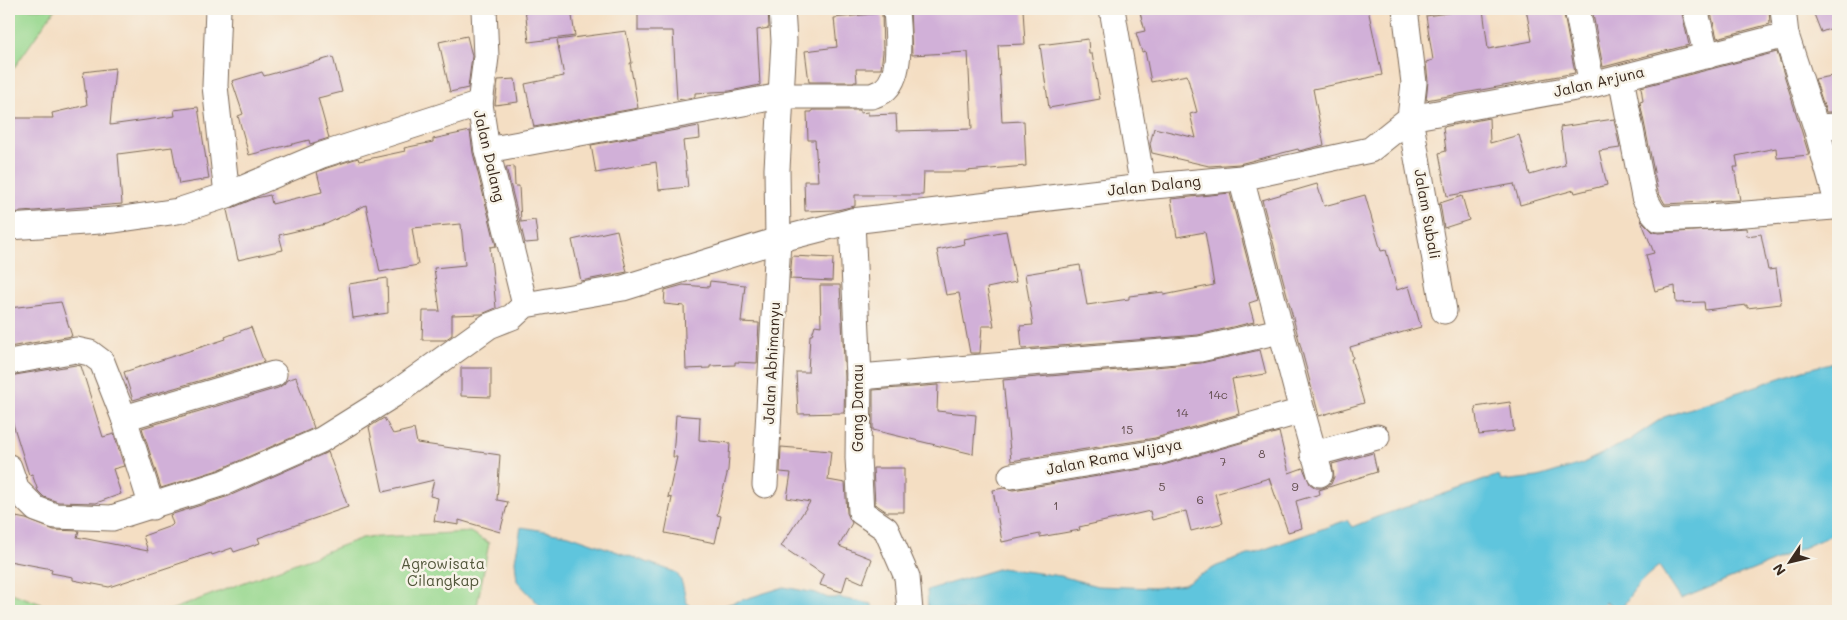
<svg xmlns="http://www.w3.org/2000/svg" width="1847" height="620" font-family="Mali,sans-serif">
	<rect width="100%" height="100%" fill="#f7f3e8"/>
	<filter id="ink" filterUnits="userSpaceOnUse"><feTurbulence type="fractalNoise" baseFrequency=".02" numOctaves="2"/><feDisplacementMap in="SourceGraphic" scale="10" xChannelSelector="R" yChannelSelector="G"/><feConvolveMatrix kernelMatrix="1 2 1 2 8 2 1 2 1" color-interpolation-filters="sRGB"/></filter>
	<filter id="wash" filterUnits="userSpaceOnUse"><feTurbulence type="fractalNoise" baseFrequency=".0096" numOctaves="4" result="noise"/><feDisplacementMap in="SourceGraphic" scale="20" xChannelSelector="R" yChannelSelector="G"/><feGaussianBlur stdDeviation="1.12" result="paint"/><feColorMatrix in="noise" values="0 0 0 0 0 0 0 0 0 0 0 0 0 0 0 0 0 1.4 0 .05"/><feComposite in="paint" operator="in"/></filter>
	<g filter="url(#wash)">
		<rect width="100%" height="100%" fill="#f4dec3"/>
		<g fill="#98d88f" stroke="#6a8156">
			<path d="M9,9H55L9,75Z"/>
			<path d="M470,532L489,543L476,611H168L362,538Z"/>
			<path d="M9,592L60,611H9Z"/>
		</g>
		<g fill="#5fc5dd" stroke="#4d787e">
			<path d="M1838,361V532L1770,563L1681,599L1659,566C1643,578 1631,591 1622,609L1605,602L1602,611H928L927,590L1001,568L1061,576L1097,586L1155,588L1184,584L1217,566L1347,520L1352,527L1377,517L1499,475L1501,481L1538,477L1581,464L1628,441L1664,417L1804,370Z"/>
			<path d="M521,527L569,535L675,572C693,589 672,616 716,608L784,587L816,593L828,598H840L872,604L873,611H545L517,581L515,561Z"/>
		</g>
		<g id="blocks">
			<g fill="#d1b0d8">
				<path d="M525,9H571L575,36L529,42Z"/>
				<path d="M638,9H768L769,28L757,30L760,85L730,91L695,93V97L677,100L673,31H638Z"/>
				<path d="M910,9H1023L1025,44L998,45L1002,122L1024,121L1026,166L966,171V172H924L923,195H855V206L837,210L805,211L804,181H818L815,140H808L807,112H812V110H860V113L868,112V115L896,114L897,131L972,129L968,52L912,55Z"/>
				<path d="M1139,9H1368L1382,75L1313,89L1324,145L1299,151L1298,149L1239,164L1209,166L1152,153L1150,144L1154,128L1196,138L1190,114L1197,112L1187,75L1151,82L1145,51L1142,52L1136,33L1145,31Z"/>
				<path d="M1475,9H1483L1488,49L1532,41L1526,9H1563L1575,73L1426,100L1428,81L1426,62L1433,60L1426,16Z"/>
				<path d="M1592,9H1681L1689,45L1603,67Z"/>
				<path d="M1710,9H1769L1770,24L1717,38Z"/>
				<path d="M1812,9H1838V26L1821,32Z"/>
				<path d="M882,13L883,52L881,69H856L857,82H809L805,51L837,47L834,18Z"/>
				<path d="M626,31L632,63H630L638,108L534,127L525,84L564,76L557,40Z"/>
				<path d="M467,36L472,56L468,88L450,92L439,42Z"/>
				<path d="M1088,39L1089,54H1092L1100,99L1049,108L1040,45Z"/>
				<path d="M1777,52L1809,155L1777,158L1776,148L1736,156L1738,167H1734L1740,200L1665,204L1658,192L1640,102L1643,101L1641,87Z"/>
				<path d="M333,57L342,92L318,98L329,138L310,144L309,140L249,155L238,116L243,114L232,81L262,72L264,76Z"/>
				<path d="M115,68L110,125L175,116L174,110L198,107L209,179L179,184L172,147L118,154L122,204L9,213V128H12V118H53L52,113L87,105L83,72Z"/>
				<path d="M1838,75V112H1826L1815,79Z"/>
				<path d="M515,79L518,102L495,105L498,80Z"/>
				<path d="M1489,118L1490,143L1519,135L1530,175L1565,165L1560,127L1614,119L1620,148L1599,151L1607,185L1575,193L1574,190L1520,205L1514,184L1447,196L1439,153L1446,151L1443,127Z"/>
				<path d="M699,126L700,139L683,141L688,187L659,190L656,162L596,173L591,145Z"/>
				<path d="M470,131L473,153L496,246L490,247L496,308L482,314L452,315V335L445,340H422L423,311H440L434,268L465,265L461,224L412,228L418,265L380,272L366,205L326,224L279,235L283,250L238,260L227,210L256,198L270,195L272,204L322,192L317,172L327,168L358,158L359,161L405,151L404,148L433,142V139Z"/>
				<path d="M514,166L515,186H519L521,222L535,220L538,242L525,243L506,167Z"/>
				<path d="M1317,184L1324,206L1365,195L1381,251L1386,250L1397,290L1409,286L1421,327L1350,347L1353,358L1351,359L1364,403L1319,416L1262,200Z"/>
				<path d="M1230,193L1258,300L1249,303L1254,322L1198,335L1022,349L1020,326L1033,325L1025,274L1080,265L1087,305L1129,299V296L1164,292V295L1214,285L1205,232L1177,237L1171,199Z"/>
				<path d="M1462,196L1469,220L1444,228L1440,203Z"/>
				<path d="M1641,220L1653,232L1659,233L1746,228L1747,236L1761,234L1768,270L1776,269L1781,304L1747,308V305L1705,310L1704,302L1676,303L1675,286L1655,291L1646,255L1654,253Z"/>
				<path d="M617,230L627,272L581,281L572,240Z"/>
				<path d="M1006,231L1016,282L987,288L994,326H982L980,353H970L959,293L946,295L937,250L965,244L964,239Z"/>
				<path d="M792,256L833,258L832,281L790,279Z"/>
				<path d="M387,278L388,313L353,318L349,284Z"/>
				<path d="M710,281L745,285L741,322L759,323L757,363L735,362V365L710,366V368L686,369L684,306L664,304L665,290L683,285L709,287Z"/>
				<path d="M820,285H840L845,377L844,413L798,414L796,372H808L810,335H812L815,325L821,326Z"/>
				<path d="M61,302L72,336L9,347V308Z"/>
				<path d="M251,327L264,362L133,400L124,372L226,339L225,337Z"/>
				<path d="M1260,350L1266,374L1232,379L1239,414L1155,438L1011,461L1003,380L1201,363Z"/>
				<path d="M76,365L81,366L103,437L114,434L124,466L113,469L121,494L96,503L58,502L44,497L38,491L32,474L29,475L9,411V376Z"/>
				<path d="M461,368H491V397L461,396Z"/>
				<path d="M296,377L314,428L218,470L161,488L142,428L278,388L284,384L287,380Z"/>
				<path d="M938,385L937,411L976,415L973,454L873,430V390Z"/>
				<path d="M1510,402L1514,431L1479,435L1475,407Z"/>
				<path d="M676,415L700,417L699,440L730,443L728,470L717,515L721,516L715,543L665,533L672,498L668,497L677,457H673Z"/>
				<path d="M384,418L393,434L414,429L417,443L500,455L497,500L508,502L500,532L459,520V525L434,521L438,498L430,496L434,480L383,492L369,427Z"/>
				<path d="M1279,432L1289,473L1303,468L1310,484L1316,488H1323L1331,484L1334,477L1332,464L1373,453L1377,472L1319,490L1320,494L1296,501L1302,528L1288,532L1269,478L1215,494L1223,523L1191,531L1186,511L1152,520L1150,511L1079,527L1080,530L1040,537V534L1002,542L993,490L1004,488L1013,490L1160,466Z"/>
				<path d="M781,447L831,451L828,480L845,483L847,513L852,523L839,546L872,559L863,583L847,576L842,592L820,585L824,575L781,546L810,502L787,498L791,473L780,472Z"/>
				<path d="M328,452L348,507L258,538L260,543L234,552L232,548L212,555L211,553L109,587L73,580V577L51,573L52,569L9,561V519L16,520V517L26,519L54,530L79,531L77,537L148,551L143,536L171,526L173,524L170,515L229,496Z"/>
				<path d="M873,468H904V512H887L875,504Z"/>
			</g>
		</g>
	</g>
	<g filter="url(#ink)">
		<use href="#blocks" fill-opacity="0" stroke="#7c6958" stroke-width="1"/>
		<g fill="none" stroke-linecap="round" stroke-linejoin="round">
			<g stroke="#7c6958" stroke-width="27">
				<g id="minor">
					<path d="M218,9L215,86L227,195L322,155L480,104"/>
					<path d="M484,9L486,57L480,104L487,150L525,305"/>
					<path d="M1112,9L1143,187"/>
					<path d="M1577,9L1592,85"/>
					<path d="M1695,9L1707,56"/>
					<path d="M1783,9L1786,35L1816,127L1838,126"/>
					<path d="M1621,78L1644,197L1652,211L1659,219L1708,217L1833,207L1837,202L1816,127"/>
					<path d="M487,150L781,96H872C876,94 880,93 883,91C904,76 897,31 896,9"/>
					<path d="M852,221L859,377L858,458L861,512L886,529L907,577L910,611"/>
					<path d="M9,227L115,220L178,211L227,195"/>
					<path d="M1444,311L1410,118L1592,85L1786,35"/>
					<path d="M9,362L76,350L90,353L102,362L124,418L152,507"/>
					<path d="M859,377L1200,349L1280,331"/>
					<path d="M1302,411L1320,474"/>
					<path d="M124,418L274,374"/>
					<path d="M1313,454L1377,437"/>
					<path d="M9,467L17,490L36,509L55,516L112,518L223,483L321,440L393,395L489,326L512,317L525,305L623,288L778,240L852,221L1143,187L1241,178L1370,150L1410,118L1414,83L1405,9"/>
					<path d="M1011,476L1158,452L1302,411L1241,178"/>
					<path d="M765,485L778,240L777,169L784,41L782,9"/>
				</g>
			</g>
			<use href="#minor" stroke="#fff" stroke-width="25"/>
		</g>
	</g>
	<g text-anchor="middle" stroke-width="5" stroke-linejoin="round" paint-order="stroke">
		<g font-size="12" fill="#604c4c">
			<text x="1218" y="399">14c</text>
			<text x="1182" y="417">14</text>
			<text x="1127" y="434">15</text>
			<text x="1262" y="458">8</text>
			<text x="1223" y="466">7</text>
			<text x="1162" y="491">5</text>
			<text x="1295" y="491">9</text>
			<text x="1200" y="504">6</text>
			<text x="1056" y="510">1</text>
		</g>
		<g font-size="15" fill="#3b2a1e" stroke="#f7f3e8">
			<text transform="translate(1599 82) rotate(-13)" y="5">Jalan Arjuna</text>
			<text transform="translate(489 156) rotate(77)" y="5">Jalan Dalang</text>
			<text transform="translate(1154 186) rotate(-6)" y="5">Jalan Dalang</text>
			<text transform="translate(1427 214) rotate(80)" y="5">Jalam Subali</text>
			<text transform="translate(772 363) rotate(-87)" y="5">Jalan Abhimanyu</text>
			<text transform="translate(858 408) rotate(-90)" y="5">Gang Danau</text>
			<text transform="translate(1114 457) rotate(-11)" y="5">Jalan Rama Wijaya</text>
		</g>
		<g font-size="15" fill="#52563a" stroke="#f7f3e8">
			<text x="443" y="569">Agrowisata<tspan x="443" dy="17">Cilangkap</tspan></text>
		</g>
	</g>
	<rect width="1847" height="620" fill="none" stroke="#f7f3e8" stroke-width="30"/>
	<g transform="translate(1790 562) rotate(235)" stroke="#f7f3e8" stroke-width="4" paint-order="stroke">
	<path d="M0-4L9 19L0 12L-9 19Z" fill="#3b2a1e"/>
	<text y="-8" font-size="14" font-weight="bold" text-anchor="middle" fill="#3b2a1e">N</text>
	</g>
</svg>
